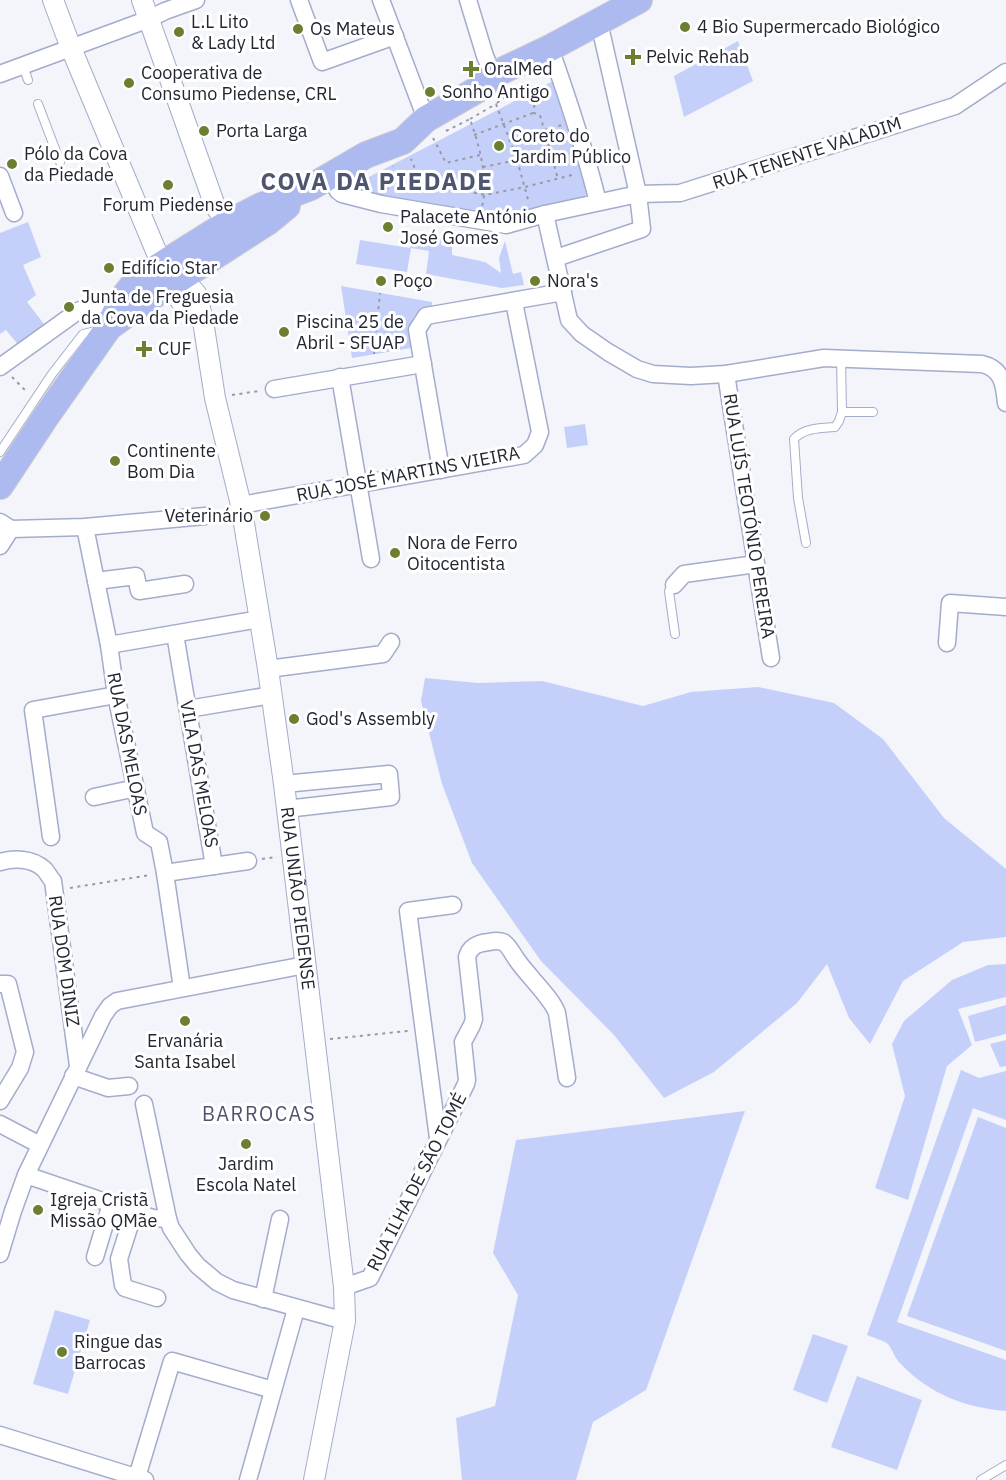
<svg xmlns="http://www.w3.org/2000/svg" width="1006" height="1480" font-family="'IBM Plex Sans',sans-serif">
	<rect width="100%" height="100%" fill="#f3f5fb"/>
	<g fill="#c4d0f9">
		<path d="M738,41L753,81L684,117L674,76Z"/>
		<path d="M557,79L586,187L587,192L584,197L505,217L360,192L361,184L365,179Z"/>
		<path d="M28,222L41,257L23,265L36,295L27,302L47,328L20,347L6,330L0,334V233Z"/>
		<path d="M413,234L442,239L441,245L452,247V255L485,262L501,273L499,258L505,241L513,274L521,272L524,285L502,288L426,274L429,251L411,248L407,272L356,264L360,240L410,248Z"/>
		<path d="M341,286L432,302V307C409,308 408,330 411,348L352,358Z"/>
		<path d="M585,424L588,445L567,448L564,427Z"/>
		<path d="M425,678L478,683L542,681L643,706L691,692L758,687L834,703L883,739L944,818L1006,869V937L963,942L903,981L870,1044L849,1018L827,964L797,1003L714,1072L664,1098L614,1035L541,961L472,863L442,784L421,701Z"/>
		<path d="M1006,964V997L958,1009L972,1045L947,1066L908,1200L875,1188L905,1096L892,1044L904,1021L952,980L988,965Z"/>
		<path d="M1006,1005V1034L975,1042L968,1016Z"/>
		<path d="M1006,1040V1066L1000,1067L990,1044Z"/>
		<path d="M961,1070L979,1078L1006,1071V1120L973,1108L897,1322L1006,1360V1411C966,1408 929,1394 901,1364C895,1359 893,1350 888,1344C883,1340 873,1338 867,1335Z"/>
		<path d="M745,1111L646,1390L593,1422L576,1480H462L456,1418L495,1406L518,1295L493,1253L516,1140Z"/>
		<path d="M978,1117L1006,1128V1351L907,1316Z"/>
		<path d="M55,1310L90,1320L68,1394L33,1384Z"/>
		<path d="M813,1334L848,1346L827,1403L793,1390Z"/>
		<path d="M857,1376L922,1400L897,1470L831,1447Z"/>
	</g>
	<g fill="none" stroke-linecap="round" stroke-linejoin="round">
		<g stroke="#a3acca" stroke-width="10">
			<g id="service">
				<path d="M23,66L28,80"/>
				<path d="M38,104L60,162"/>
				<path d="M841,358L842,412H873"/>
				<path d="M0,452L52,374L83,334L100,330"/>
				<path d="M806,543L798,498L794,439C804,428 821,428 835,427L839,421L842,412"/>
				<path d="M674,585L669,591L675,634"/>
				<path d="M981,1480L1006,1465"/>
			</g>
		</g>
		<g stroke="#a3acca" stroke-width="19">
			<g id="minor">
				<path d="M299,0L322,62L395,36"/>
				<path d="M381,0L426,119"/>
				<path d="M468,0L485,56L493,75"/>
				<path d="M550,48C568,99 585,150 598,202"/>
				<path d="M0,74L149,19L165,11L196,0"/>
				<path d="M0,176L14,213"/>
				<path d="M329,176L338,191L342,194L381,204L506,225L545,214L638,194L680,193L955,106L1006,72"/>
				<path d="M545,214L569,320L582,334L608,352L637,369L653,374L691,376L726,374L824,358L982,364C1003,369 1004,385 1006,403"/>
				<path d="M556,258L642,229L638,194L599,22"/>
				<path d="M0,367L78,311L90,306L121,300"/>
				<path d="M726,374L771,658"/>
				<path d="M340,377L371,559"/>
				<path d="M274,389L423,364"/>
				<path d="M441,470L417,330L426,316L563,292"/>
				<path d="M241,505L524,455L535,445L540,432L514,302"/>
				<path d="M0,522L11,529L85,527L205,516"/>
				<path d="M85,527L109,645L116,695L145,833L159,842L165,873L182,988"/>
				<path d="M0,546L11,529"/>
				<path d="M96,581L136,576L139,591L185,584"/>
				<path d="M674,585L684,574L756,564"/>
				<path d="M175,634L214,866"/>
				<path d="M947,643L950,603L1006,607"/>
				<path d="M109,645L260,619"/>
				<path d="M268,669L383,654L391,642"/>
				<path d="M188,709L272,695"/>
				<path d="M284,784L389,774L391,797L286,809"/>
				<path d="M94,797L136,788"/>
				<path d="M51,837L33,710L116,695"/>
				<path d="M0,862C14,858 32,858 44,869C47,872 50,878 53,881L78,1066"/>
				<path d="M165,873L248,861"/>
				<path d="M0,984H8L25,1052L20,1068L0,1101"/>
				<path d="M73,1076L108,1088L129,1086"/>
				<path d="M144,1104L168,1219L171,1228L188,1254L198,1266L217,1282L233,1290L345,1321"/>
				<path d="M0,1124L40,1145"/>
				<path d="M438,1138L408,911L453,905"/>
				<path d="M26,1175L153,1218L168,1219"/>
				<path d="M134,1212L119,1259L123,1285L125,1288L157,1298"/>
				<path d="M0,1254L13,1211L26,1175L103,1016L110,1006L117,1001L305,965"/>
				<path d="M95,1257L111,1204"/>
				<path d="M344,1287L370,1278L466,1084L467,1080L463,1042L472,1025L474,1019L467,957C470,946 478,943 489,942C493,941 498,940 503,942C509,945 513,955 517,960C528,976 552,998 557,1013L567,1078"/>
				<path d="M263,1299L280,1219"/>
				<path d="M0,1435L145,1480"/>
				<path d="M137,1477L172,1361L273,1390"/>
				<path d="M248,1480L296,1309"/>
			</g>
		</g>
		<g stroke="#a3acca" stroke-width="22">
			<g id="tertiary">
				<path id="s1" d="M53,0L71,48L156,251L163,263L176,280L193,290L197,295L203,321L215,398L241,505L268,669L284,784L344,1287L345,1321L314,1480"/>
				<path d="M142,0L215,206L228,223L238,230"/>
				<path d="M176,280L180,300L184,305L203,321"/>
			</g>
		</g>
		<g stroke="#cfcfd2" stroke-width="28">
			<g id="primary">
				<path d="M112,325L145,301L269,221L287,206"/>
				<path d="M0,486L45,418L109,327L121,300L133,285L145,275L228,223L261,206L311,187L366,155L403,141L426,119L482,87L493,75L550,48L639,0"/>
			</g>
		</g>
		<g stroke="#979aa2" stroke-width="2" stroke-dasharray="3 4.5" stroke-linecap="butt">
			<path d="M523,84L535,87L534,113L540,115L558,179"/>
			<path d="M497,103L523,83"/>
			<path d="M470,119L496,104L517,160L529,203"/>
			<path d="M544,130L562,125"/>
			<path d="M446,131L470,119C479,145 489,179 482,207"/>
			<path d="M474,135L533,113"/>
			<path d="M433,138L446,163L480,155"/>
			<path d="M483,167L517,160"/>
			<path d="M399,176L415,181L414,166L411,159"/>
			<path d="M415,181L485,195L525,187L576,174"/>
			<path d="M386,190L399,175L393,166"/>
			<path d="M374,354L380,293"/>
			<path d="M12,377L27,392"/>
			<path d="M232,395L259,391"/>
			<path d="M262,859L277,857"/>
			<path d="M70,888L150,875"/>
			<path d="M330,1039L408,1031"/>
		</g>
		<use href="#service" stroke="#fff" stroke-width="8"/>
		<use href="#minor" stroke="#fff" stroke-width="16"/>
		<use href="#tertiary" stroke="#fff" stroke-width="20"/>
		<use href="#primary" stroke="#adbaef" stroke-width="26"/>
	</g>
	<g fill="#6b7f30" stroke="#fff" stroke-width="2">
		<circle cx="685" cy="27" r="6"/>
		<circle cx="298" cy="29" r="6"/>
		<circle cx="179" cy="32" r="6"/>
		<path d="M630 48h6v6h6v6h-6v6h-6v-6h-6v-6h6z"/>
		<path d="M468 60h6v6h6v6h-6v6h-6v-6h-6v-6h6z"/>
		<circle cx="129" cy="83" r="6"/>
		<circle cx="430" cy="92" r="6"/>
		<circle cx="204" cy="131" r="6"/>
		<circle cx="499" cy="146" r="6"/>
		<circle cx="12" cy="164" r="6"/>
		<circle cx="168" cy="185" r="6"/>
		<circle cx="388" cy="227" r="6"/>
		<circle cx="109" cy="268" r="6"/>
		<circle cx="381" cy="281" r="6"/>
		<circle cx="535" cy="281" r="6"/>
		<circle cx="69" cy="307" r="6"/>
		<circle cx="284" cy="332" r="6"/>
		<path d="M141 340h6v6h6v6h-6v6h-6v-6h-6v-6h6z"/>
		<circle cx="115" cy="461" r="6"/>
		<circle cx="265" cy="516" r="6"/>
		<circle cx="395" cy="553" r="6"/>
		<circle cx="294" cy="719" r="6"/>
		<circle cx="185" cy="1021" r="6"/>
		<circle cx="246" cy="1144" r="6"/>
		<circle cx="38" cy="1210" r="6"/>
		<circle cx="62" cy="1352" r="6"/>
	</g>
	<g text-anchor="middle" stroke-width="6" stroke-linejoin="round" paint-order="stroke">
		<g font-size="18" fill="#242733" stroke="#fff" text-anchor="start">
			<text x="191" y="28">L.L Lito<tspan x="191" dy="21">&amp; Lady Ltd</tspan></text>
			<text x="697" y="33">4 Bio Supermercado Biológico</text>
			<text x="310" y="35">Os Mateus</text>
			<text x="646" y="63">Pelvic Rehab</text>
			<text x="484" y="75">OralMed</text>
			<text x="141" y="79">Cooperativa de<tspan x="141" dy="21">Consumo Piedense, CRL</tspan></text>
			<text x="442" y="98">Sonho Antigo</text>
			<text x="216" y="137">Porta Larga</text>
			<text x="511" y="142">Coreto do<tspan x="511" dy="21">Jardim Público</tspan></text>
			<text x="24" y="160">Pólo da Cova<tspan x="24" dy="21">da Piedade</tspan></text>
			<text x="168" y="211" text-anchor="middle">Forum Piedense</text>
			<text x="400" y="223">Palacete António<tspan x="400" dy="21">José Gomes</tspan></text>
			<text x="121" y="274">Edifício Star</text>
			<text x="393" y="287">Poço</text>
			<text x="547" y="287">Nora's</text>
			<text x="81" y="303">Junta de Freguesia<tspan x="81" dy="21">da Cova da Piedade</tspan></text>
			<text x="296" y="328">Piscina 25 de<tspan x="296" dy="21">Abril - SFUAP</tspan></text>
			<text x="158" y="355">CUF</text>
			<text x="127" y="457">Continente<tspan x="127" dy="21">Bom Dia</tspan></text>
			<text x="253" y="522" text-anchor="end">Veterinário</text>
			<text x="407" y="549">Nora de Ferro<tspan x="407" dy="21">Oitocentista</tspan></text>
			<text x="306" y="725">God's Assembly</text>
			<text x="185" y="1047" text-anchor="middle">Ervanária<tspan x="185" dy="21">Santa Isabel</tspan></text>
			<text x="246" y="1170" text-anchor="middle">Jardim<tspan x="246" dy="21">Escola Natel</tspan></text>
			<text x="50" y="1206">Igreja Cristã<tspan x="50" dy="21">Missão QMãe</tspan></text>
			<text x="74" y="1348">Ringue das<tspan x="74" dy="21">Barrocas</tspan></text>
		</g>
		<g font-size="18" fill="#242733" stroke="#fff">
			<text transform="translate(807 153) rotate(-18)" y="6">RUA TENENTE VALADIM</text>
			<text transform="translate(408 474) rotate(-11)" y="6">RUA JOSÉ MARTINS VIEIRA</text>
			<text transform="translate(749 516) rotate(81)" y="6">RUA LUÍS TEOTÓNIO PEREIRA</text>
			<text transform="translate(127 744) rotate(79)" y="6">RUA DAS MELOAS</text>
			<text transform="translate(199 774) rotate(80)" y="6">VILA DAS MELOAS</text>
			<text dy="6" stroke="none"><textPath href="#s1" startOffset="945">RUA UNIÃO PIEDENSE</textPath></text>
			<text transform="translate(64 961) rotate(82)" y="6">RUA DOM DINIZ</text>
			<text transform="translate(417 1182) rotate(-63)" y="6">RUA ILHA DE SÃO TOMÉ</text>
		</g>
		<g font-size="20" letter-spacing="1.5" fill="#4d556f" stroke="#fff">
			<text x="259" y="1121">BARROCAS</text>
		</g>
		<g font-size="24" font-weight="bold" letter-spacing="1.5" fill="#4d556f" stroke="#fff">
			<text x="377" y="190">COVA DA PIEDADE</text>
		</g>
	</g>
</svg>
